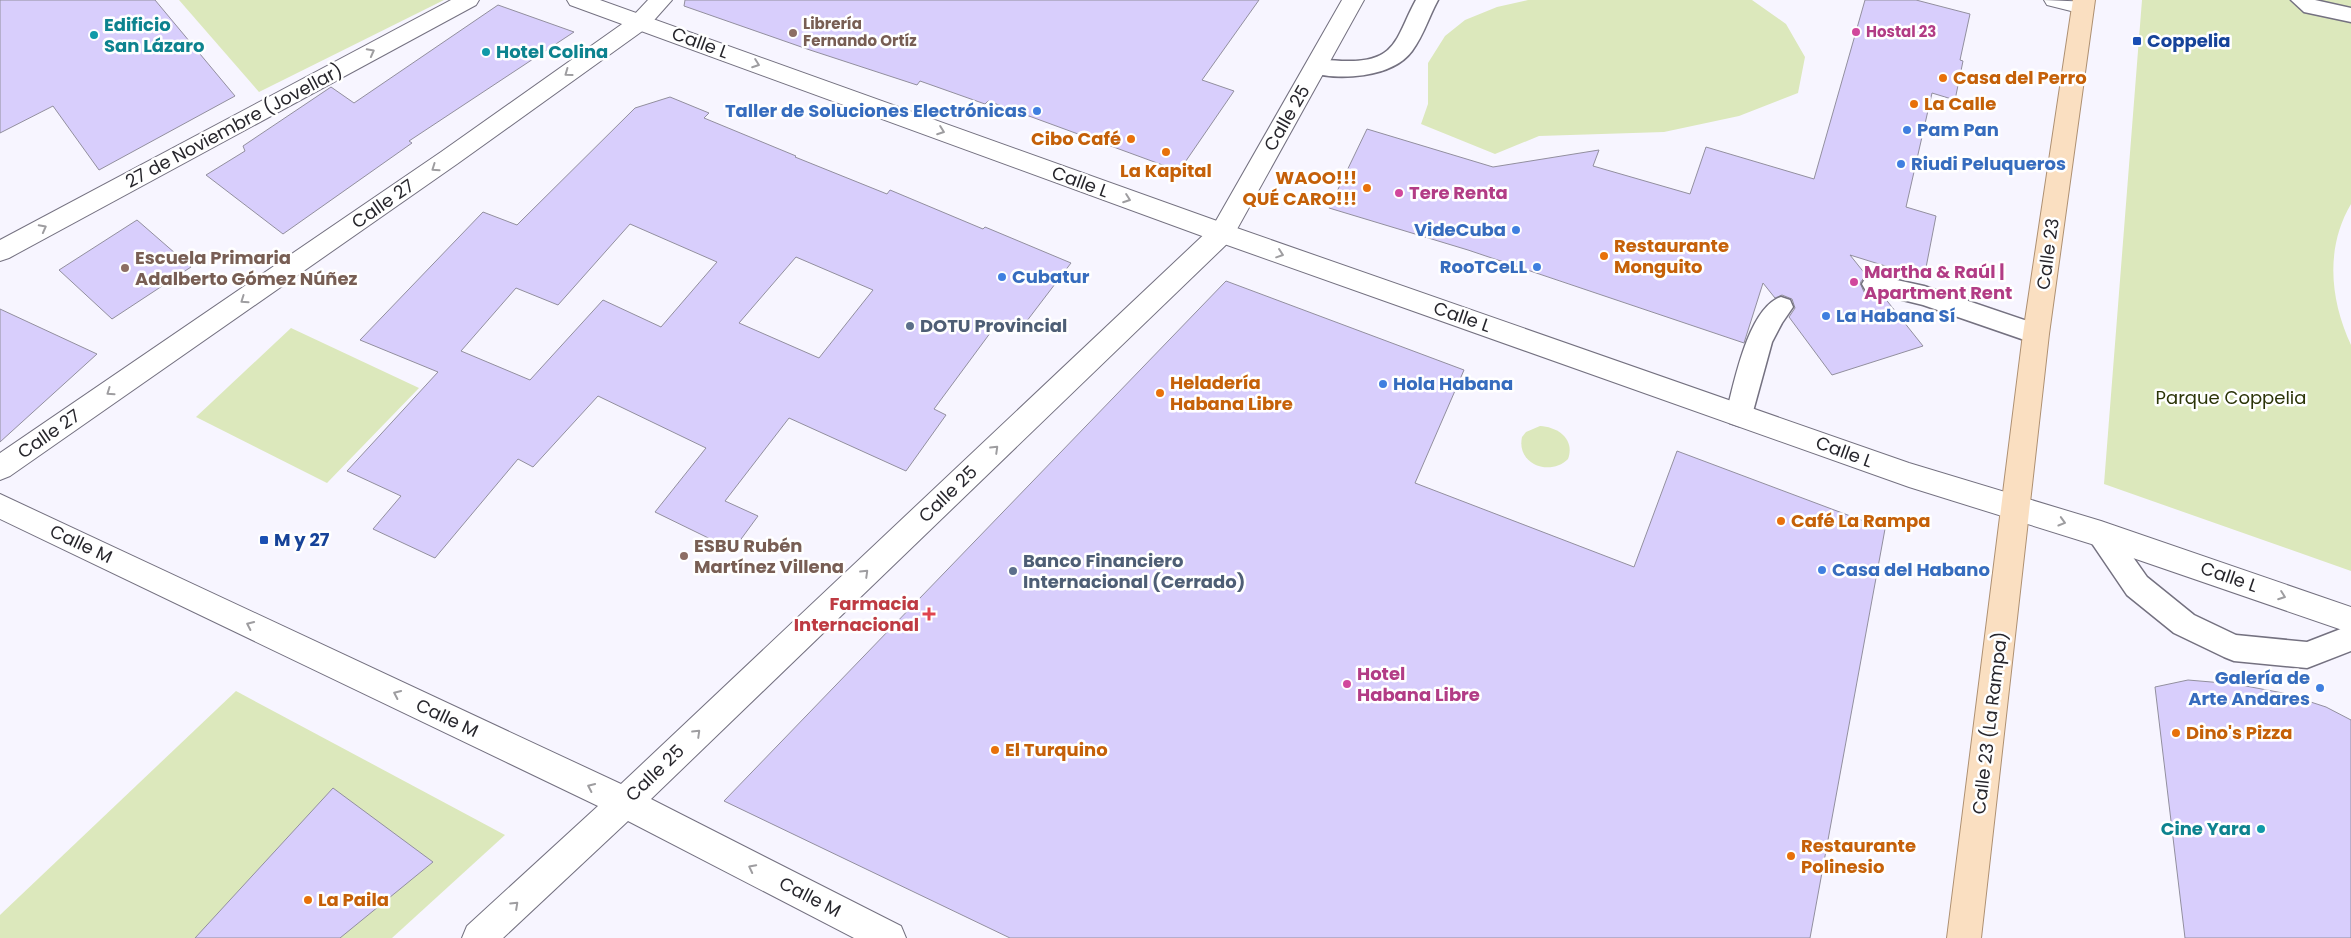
<svg xmlns="http://www.w3.org/2000/svg" width="2351" height="938" font-family="Poppins,sans-serif">
	<rect width="100%" height="100%" fill="#f7f5ff"/>
	<g fill="#dce8bc">
		<path d="M179,0H444L259,92Z"/>
		<path d="M1528,0H1752L1786,24L1805,57L1798,93L1739,116L1664,132L1539,136L1495,154L1421,124L1428,104V63L1445,36L1465,20L1497,7Z"/>
		<path d="M2142,0H2351V204C2325,248 2330,300 2351,345V571L2104,484Z"/>
		<path d="M291,328L419,388L327,483L196,417Z"/>
		<path d="M1540,426C1559,427 1575,440 1568,459C1550,477 1516,464 1522,437L1526,432Z"/>
		<path d="M236,691L505,835L392,938H0V915Z"/>
	</g>
	<g fill="#d8cefc" stroke="#928f9e" fill-rule="evenodd">
		<path d="M0,0H155L235,96L99,170L53,106L0,133Z"/>
		<path d="M685,0H1259L1202,80L1234,91L1179,171L988,101L985,104L920,81L917,85L810,50L684,6Z"/>
		<path d="M1865,0H1916L1970,14L1960,60L1963,61L1955,100L1932,93L1906,207L1936,216L1924,278L1850,255L1866,275L1860,283L1864,292L1884,297L1923,346L1832,375L1789,317L1795,308L1792,299L1782,295L1775,298L1763,283L1744,343L1468,250L1329,208L1367,129L1493,167L1599,150L1593,166L1690,194L1706,147L1814,179Z"/>
		<path d="M498,5L574,32L409,141L412,143L283,234L206,175L245,151L243,146L331,87L354,103Z"/>
		<path d="M670,97L709,113L704,118L796,156L795,157L887,194L890,190L983,229L985,227L1071,263L1020,330L999,321L934,409L946,415L906,471L789,418L725,501L758,516L733,550L655,512L706,448L598,396L533,467L518,459L435,558L373,529L401,496L347,471L438,372L360,340L483,212L517,225L635,108ZM630,224L717,262L661,327L603,300L530,380L461,351L516,288L558,305ZM796,257L873,290L819,358L739,323Z"/>
		<path d="M137,220L191,267L112,319L59,270Z"/>
		<path d="M1226,281L1464,370L1415,483L1634,567L1677,451L1885,529L1810,938H1010L724,801Z"/>
		<path d="M0,309L97,354L0,442Z"/>
		<path d="M2188,680L2235,684L2283,693L2326,707L2351,720V938H2185L2155,687Z"/>
		<path d="M333,788L433,862L340,938H195Z"/>
	</g>
	<g fill="none" stroke-linecap="round" stroke-linejoin="round">
		<g stroke="#747180" stroke-width="3">
			<g id="service">
				<path d="M1416,0H1438C1429,16 1424,35 1412,51C1392,78 1339,81 1308,72L1305,67L1308,62C1321,58 1334,61 1347,61C1398,62 1396,36 1416,0Z"/>
				<path d="M2291,0H2315L2351,8V22L2304,12Z"/>
				<path d="M1874,275L1924,286L2045,327L2048,334L2045,341L2036,344L1923,305L1866,291L1862,284L1866,277Z"/>
				<path d="M1781,297L1790,300L1793,307L1782,323L1772,342L1752,415L1748,423L1739,426L1730,423L1726,415C1734,384 1748,308 1781,297Z"/>
				<path d="M2101,522L2111,526L2147,577L2194,615L2236,635L2307,642L2351,625V651L2307,668L2234,661L2224,657L2174,633L2127,595L2091,542L2087,534L2091,526Z"/>
			</g>
		</g>
		<g stroke="#747180" stroke-width="2">
			<g id="minor">
				<path d="M451,0H479L476,5L9,258L0,261V240Z"/>
				<path d="M648,0H672L648,27L457,164L10,476L0,480V453L441,152L632,17Z"/>
				<path d="M2044,0L2091,2L2094,7L2091,12L2083,14L2047,5Z"/>
			</g>
		</g>
		<g stroke="#747180" stroke-width="2">
			<path id="tertiary" d="M1342,0H1364L1231,240L651,799L901,926L906,938H854L628,821L503,938H462L467,926L598,806L0,519V494L621,784L1213,226Z"/>
		</g>
		<g stroke="#747180" stroke-width="2">
			<path id="secondary" d="M567,0H600L1231,226L1909,463L2101,521L2351,607V633L2101,547L1909,487L1213,240L570,5Z"/>
		</g>
		<g stroke="#ae9072" stroke-width="2">
			<path id="primary" d="M2073,0H2095L2049,334L1981,938H1947L2023,334Z"/>
		</g>
		<use href="#service" fill="#fff" fill-rule="evenodd"/>
		<use href="#minor" fill="#fff" fill-rule="evenodd"/>
		<use href="#tertiary" fill="#fff" fill-rule="evenodd"/>
		<use href="#secondary" fill="#fff" fill-rule="evenodd"/>
		<use href="#primary" fill="#fadfc1" fill-rule="evenodd"/>
	</g>
	<defs><path id="oneway-chevron" d="M-2-3.5L2.5 0L-2 3.5" fill="none" stroke-width="1.6" stroke-linecap="round" stroke-linejoin="round" transform="scale(1.25)"/></defs>
	<g stroke="#9e9da0">
		<use href="#oneway-chevron" transform="translate(371 52) rotate(-28)"/>
		<use href="#oneway-chevron" transform="translate(756 64) rotate(20)"/>
		<use href="#oneway-chevron" transform="translate(568 73) rotate(144)"/>
		<use href="#oneway-chevron" transform="translate(941 131) rotate(20)"/>
		<use href="#oneway-chevron" transform="translate(435 168) rotate(145)"/>
		<use href="#oneway-chevron" transform="translate(1127 199) rotate(20)"/>
		<use href="#oneway-chevron" transform="translate(43 228) rotate(-28)"/>
		<use href="#oneway-chevron" transform="translate(1280 254) rotate(19)"/>
		<use href="#oneway-chevron" transform="translate(244 300) rotate(145)"/>
		<use href="#oneway-chevron" transform="translate(110 392) rotate(145)"/>
		<use href="#oneway-chevron" transform="translate(995 449) rotate(-44)"/>
		<use href="#oneway-chevron" transform="translate(2062 522) rotate(16)"/>
		<use href="#oneway-chevron" transform="translate(865 573) rotate(-44)"/>
		<use href="#oneway-chevron" transform="translate(2282 596) rotate(20)"/>
		<use href="#oneway-chevron" transform="translate(250 625) rotate(-155)"/>
		<use href="#oneway-chevron" transform="translate(397 694) rotate(-155)"/>
		<use href="#oneway-chevron" transform="translate(697 733) rotate(-44)"/>
		<use href="#oneway-chevron" transform="translate(591 787) rotate(-155)"/>
		<use href="#oneway-chevron" transform="translate(752 868) rotate(-153)"/>
		<use href="#oneway-chevron" transform="translate(515 905) rotate(-43)"/>
	</g>
	<g fill="#d1479c" stroke="#fff" stroke-width="2">
		<circle cx="1856" cy="32" r="5"/>
		<circle cx="1399" cy="193" r="5"/>
		<circle cx="1854" cy="282" r="5"/>
		<circle cx="1347" cy="684" r="5"/>
	</g>
	<g fill="#8d6e63" stroke="#fff" stroke-width="2">
		<circle cx="793" cy="33" r="5"/>
		<circle cx="125" cy="268" r="5"/>
		<circle cx="684" cy="556" r="5"/>
	</g>
	<g fill="#0f9aa8" stroke="#fff" stroke-width="2">
		<circle cx="94" cy="35" r="5"/>
		<circle cx="486" cy="52" r="5"/>
		<circle cx="2261" cy="829" r="5"/>
	</g>
	<g fill="#1a4fb4" stroke="#fff" stroke-width="2">
		<rect x="2132" y="36" width="10" height="10" rx="2.5"/>
		<rect x="259" y="535" width="10" height="10" rx="2.5"/>
	</g>
	<g fill="#e8710a" stroke="#fff" stroke-width="2">
		<circle cx="1943" cy="78" r="5"/>
		<circle cx="1914" cy="104" r="5"/>
		<circle cx="1131" cy="139" r="5"/>
		<circle cx="1166" cy="152" r="5"/>
		<circle cx="1367" cy="188" r="5"/>
		<circle cx="1604" cy="256" r="5"/>
		<circle cx="1160" cy="393" r="5"/>
		<circle cx="1781" cy="521" r="5"/>
		<circle cx="2176" cy="733" r="5"/>
		<circle cx="995" cy="750" r="5"/>
		<circle cx="1791" cy="856" r="5"/>
		<circle cx="308" cy="900" r="5"/>
	</g>
	<g fill="#3f7fe0" stroke="#fff" stroke-width="2">
		<circle cx="1037" cy="111" r="5"/>
		<circle cx="1907" cy="130" r="5"/>
		<circle cx="1901" cy="164" r="5"/>
		<circle cx="1516" cy="230" r="5"/>
		<circle cx="1537" cy="267" r="5"/>
		<circle cx="1002" cy="277" r="5"/>
		<circle cx="1826" cy="316" r="5"/>
		<circle cx="1383" cy="384" r="5"/>
		<circle cx="1822" cy="570" r="5"/>
		<circle cx="2320" cy="688" r="5"/>
	</g>
	<g fill="#5c6f8a" stroke="#fff" stroke-width="2">
		<circle cx="910" cy="326" r="5"/>
		<circle cx="1013" cy="571" r="5"/>
	</g>
	<path fill="#e0444e" stroke="#fff" stroke-width="2" d="M926.5 606.5h5v5h5v5h-5v5h-5v-5h-5v-5h5z"/>
	<g text-anchor="middle" stroke-width="5" stroke-linejoin="round" paint-order="stroke">
		<g font-size="15" font-weight="bold" fill="#785e54" stroke="#fff" text-anchor="start">
			<text x="803" y="29">Librería<tspan x="803" dy="17">Fernando Ortíz</tspan></text>
		</g>
		<g font-size="15" font-weight="bold" fill="#b23c85" stroke="#fff" text-anchor="start">
			<text x="1866" y="37">Hostal 23</text>
		</g>
		<g font-size="18" font-weight="bold" fill="#0d838f" stroke="#fff" text-anchor="start">
			<text x="104" y="31">Edificio<tspan x="104" dy="21">San Lázaro</tspan></text>
			<text x="496" y="58">Hotel Colina</text>
			<text x="2251" y="835" text-anchor="end">Cine Yara</text>
		</g>
		<g font-size="18" font-weight="bold" fill="#164399" stroke="#fff" text-anchor="start">
			<text x="2147" y="47">Coppelia</text>
			<text x="274" y="546">M y 27</text>
		</g>
		<g font-size="18" fill="#27262c" stroke="#fff">
			<text transform="translate(700 43) rotate(20)" y="6">Calle L</text>
			<text transform="translate(1287 118) rotate(-60)" y="6">Calle 25</text>
			<text transform="translate(234 126) rotate(-28)" y="6">27 de Noviembre (Jovellar)</text>
			<text transform="translate(1080 182) rotate(20)" y="6">Calle L</text>
			<text transform="translate(383 204) rotate(-35)" y="6">Calle 27</text>
			<text transform="translate(2048 254) rotate(-82)" y="6">Calle 23</text>
			<text transform="translate(1462 317) rotate(19)" y="6">Calle L</text>
			<text transform="translate(49 434) rotate(-35)" y="6">Calle 27</text>
			<text transform="translate(1844 452) rotate(20)" y="6">Calle L</text>
			<text transform="translate(948 494) rotate(-44)" y="6">Calle 25</text>
			<text transform="translate(81 544) rotate(25)" y="6">Calle M</text>
			<text transform="translate(2229 577) rotate(19)" y="6">Calle L</text>
			<text transform="translate(447 718) rotate(25)" y="6">Calle M</text>
			<text transform="translate(1990 723) rotate(-83)" y="6">Calle 23 (La Rampa)</text>
			<text transform="translate(655 773) rotate(-44)" y="6">Calle 25</text>
			<text transform="translate(810 897) rotate(27)" y="6">Calle M</text>
		</g>
		<g font-size="18" font-weight="bold" fill="#c56008" stroke="#fff" text-anchor="start">
			<text x="1953" y="84">Casa del Perro</text>
			<text x="1924" y="110">La Calle</text>
			<text x="1121" y="145" text-anchor="end">Cibo Café</text>
			<text x="1166" y="177" text-anchor="middle">La Kapital</text>
			<text x="1357" y="184" text-anchor="end">WAOO!!!<tspan x="1357" dy="21">QUÉ CARO!!!</tspan></text>
			<text x="1614" y="252">Restaurante<tspan x="1614" dy="21">Monguito</tspan></text>
			<text x="1170" y="389">Heladería<tspan x="1170" dy="21">Habana Libre</tspan></text>
			<text x="1791" y="527">Café La Rampa</text>
			<text x="2186" y="739">Dino's Pizza</text>
			<text x="1005" y="756">El Turquino</text>
			<text x="1801" y="852">Restaurante<tspan x="1801" dy="21">Polinesio</tspan></text>
			<text x="318" y="906">La Paila</text>
		</g>
		<g font-size="18" font-weight="bold" fill="#366cbe" stroke="#fff" text-anchor="start">
			<text x="1027" y="117" text-anchor="end">Taller de Soluciones Electrónicas</text>
			<text x="1917" y="136">Pam Pan</text>
			<text x="1911" y="170">Riudi Peluqueros</text>
			<text x="1506" y="236" text-anchor="end">VideCuba</text>
			<text x="1527" y="273" text-anchor="end">RooTCeLL</text>
			<text x="1012" y="283">Cubatur</text>
			<text x="1836" y="322">La Habana Sí</text>
			<text x="1393" y="390">Hola Habana</text>
			<text x="1832" y="576">Casa del Habano</text>
			<text x="2310" y="684" text-anchor="end">Galería de<tspan x="2310" dy="21">Arte Andares</tspan></text>
		</g>
		<g font-size="18" font-weight="bold" fill="#b23c85" stroke="#fff" text-anchor="start">
			<text x="1409" y="199">Tere Renta</text>
			<text x="1864" y="278">Martha &amp; Raúl |<tspan x="1864" dy="21">Apartment Rent</tspan></text>
			<text x="1357" y="680">Hotel<tspan x="1357" dy="21">Habana Libre</tspan></text>
		</g>
		<g font-size="18" font-weight="bold" fill="#785e54" stroke="#fff" text-anchor="start">
			<text x="135" y="264">Escuela Primaria<tspan x="135" dy="21">Adalberto Gómez Núñez</tspan></text>
			<text x="694" y="552">ESBU Rubén<tspan x="694" dy="21">Martínez Villena</tspan></text>
		</g>
		<g font-size="18" font-weight="bold" fill="#4e5e75" stroke="#fff" text-anchor="start">
			<text x="920" y="332">DOTU Provincial</text>
			<text x="1023" y="567">Banco Financiero<tspan x="1023" dy="21">Internacional (Cerrado)</tspan></text>
		</g>
		<g font-size="18" fill="#2b3407" stroke="#fff">
			<text x="2231" y="404">Parque Coppelia</text>
		</g>
		<g font-size="18" font-weight="bold" fill="#be3a42" stroke="#fff" text-anchor="end">
			<text x="919" y="610">Farmacia<tspan x="919" dy="21">Internacional</tspan></text>
		</g>
	</g>
</svg>
